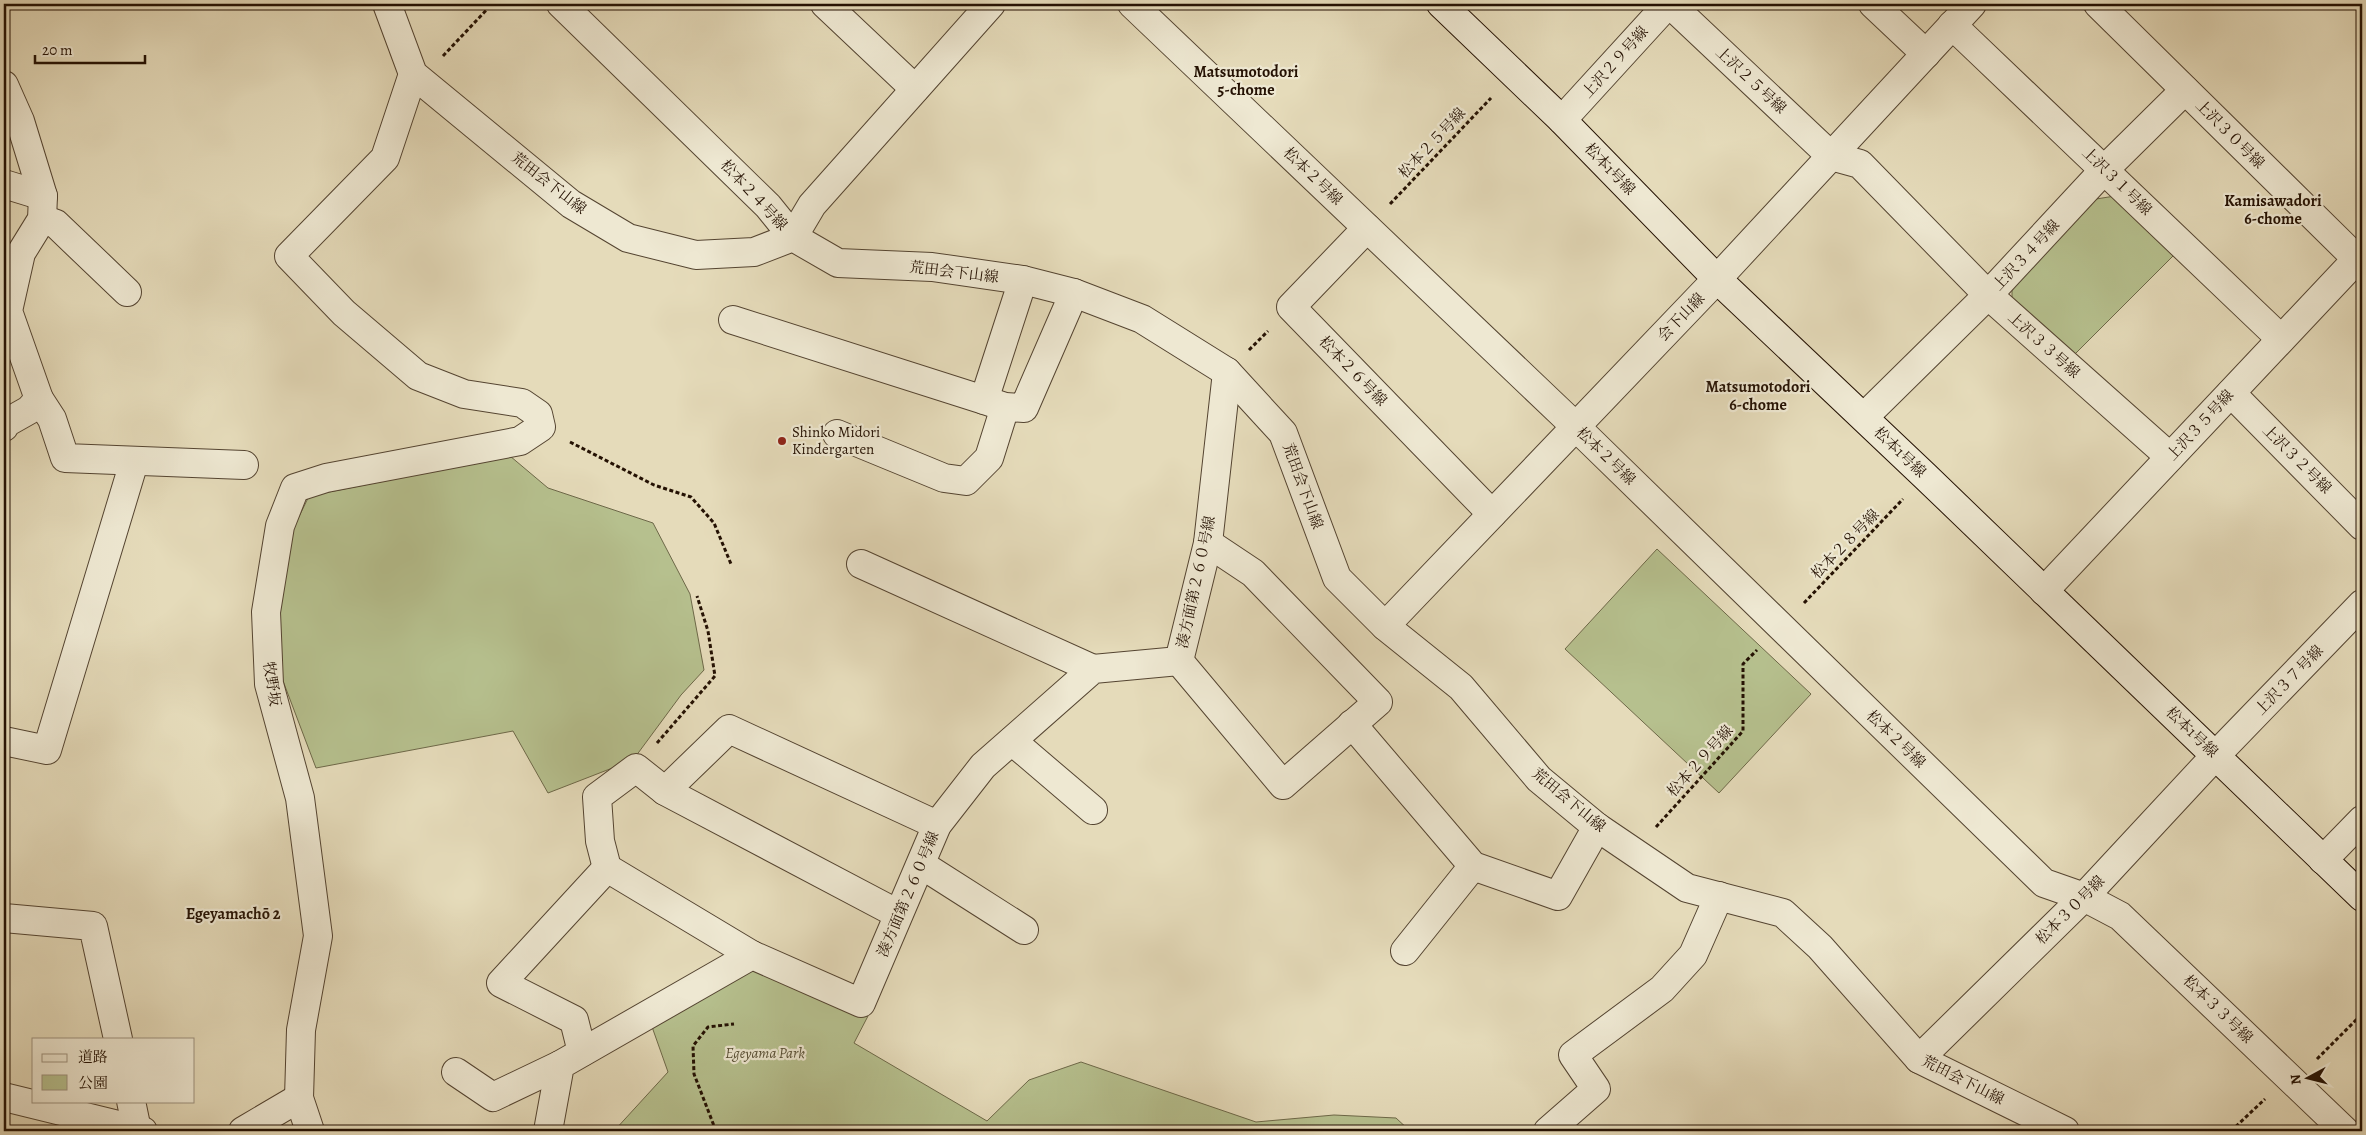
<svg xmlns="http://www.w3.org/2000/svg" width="2366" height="1135" font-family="Alegreya,'Noto Serif JP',serif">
	<rect width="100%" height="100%" fill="#e5dbba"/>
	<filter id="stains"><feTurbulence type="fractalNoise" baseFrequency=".004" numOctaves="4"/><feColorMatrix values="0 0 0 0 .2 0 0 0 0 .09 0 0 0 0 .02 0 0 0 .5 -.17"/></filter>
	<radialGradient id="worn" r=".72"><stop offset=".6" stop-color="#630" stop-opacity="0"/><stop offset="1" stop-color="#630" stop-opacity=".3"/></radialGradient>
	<g fill="#b6c08e" stroke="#6d6848">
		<path d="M2115,196L2174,255L2071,358L2012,301V286L2096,199Z"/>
		<path d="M510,456L548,488L653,523L690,594L704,670L681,695L633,760L548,793L513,731L316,768L280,673L279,607L292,531L309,496Z"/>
		<path d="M1657,549L1811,694L1719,793L1565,649Z"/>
		<path d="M761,965L868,1016L854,1043L987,1121L1029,1080L1081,1062L1256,1122L1334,1115L1396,1118L1410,1131H614L668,1072L651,1024Z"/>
	</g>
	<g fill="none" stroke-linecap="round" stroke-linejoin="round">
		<g stroke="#544431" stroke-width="30">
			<g id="street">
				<path d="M387,4L413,74L571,204L628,238L696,255L754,252L793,237L838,263L932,267L1023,280L1074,293L1142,319L1227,372L1283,433L1337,578L1385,626L1461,687L1539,779L1597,827L1687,888L1783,913L1820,947L1919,1059L2065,1131"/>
				<path d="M561,4L768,206L793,237L812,205L991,4"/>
				<path d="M825,4L915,89"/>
				<path d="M1132,4L1575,426L2044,883L2084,897L2120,916L2345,1131"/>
				<path d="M1670,4L1831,156L1860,164L1988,295L2170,457"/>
				<path d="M1873,4L1926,54"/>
				<path d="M2098,4L2362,264"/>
				<path d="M1952,25L2281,339"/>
				<path d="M4,85L20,121L43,196L42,219L21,253L8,311L39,399L29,410L6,423L4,427"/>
				<path d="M1562,120L1668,4"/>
				<path d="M4,184L43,196"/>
				<path d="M42,219L56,224L127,292"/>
				<path d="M1367,228L1291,307L1492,514"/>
				<path d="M733,320L984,400L1005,407L1024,408L1074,293"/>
				<path d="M2231,393L2362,526"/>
				<path d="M39,399L52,419L65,458L244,465"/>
				<path d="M984,400L1023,280"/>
				<path d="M1864,417L1988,295L2105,169L2185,90"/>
				<path d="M837,434L944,478L966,481L989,458L1005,407"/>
				<path d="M861,564L1093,669"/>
				<path d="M2044,591L2357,259"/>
				<path d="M1385,626L1717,279L1972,4"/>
				<path d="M1179,661L1283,785L1378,702L1253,573L1208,543"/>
				<path d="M1352,724L1473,866L1558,896L1597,827"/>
				<path d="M4,741L47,750L134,462"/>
				<path d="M1012,741L1093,810"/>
				<path d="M665,791L636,768L597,797L600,841L607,868L752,955"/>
				<path d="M2323,860L2362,820"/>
				<path d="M922,865L1024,930"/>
				<path d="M898,914L665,791L729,729L937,825"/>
				<path d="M4,918L93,926L118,1039"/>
				<path d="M1405,951L1473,866"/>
				<path d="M582,1052L574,1020L501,983L607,868"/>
				<path d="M1919,1059L2084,897L2216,755L2362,604"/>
				<path d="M456,1072L493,1097L560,1065"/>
				<path d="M4,1097L143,1131"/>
				<path d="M131,1101L137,1130"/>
				<path d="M243,1131L299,1098"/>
				<path d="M310,1131L299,1098L301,1030L318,936L300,798L269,684L266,612L280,526L295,488L326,478L520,441L541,427L538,414L522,403L464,394L418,376L344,313L289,256L385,158L413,74"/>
				<path d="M548,1131L560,1065L752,955L861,1003L937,825L983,766L1093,669L1179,661L1208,543L1227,372"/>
				<path d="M1548,1131L1596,1089L1573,1055L1662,989L1693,955L1719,896"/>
			</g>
		</g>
		<g stroke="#241103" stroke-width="30">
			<path id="secondary" d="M1441,4L1562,120L1717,279L1925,476L2362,897"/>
		</g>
		<g stroke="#241103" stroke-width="3" stroke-dasharray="4 2.5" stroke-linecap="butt">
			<path d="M443,56L492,4"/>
			<path d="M1390,204L1491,98"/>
			<path d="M1249,350L1268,331"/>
			<path d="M570,442L654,485L691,497L714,523L731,564"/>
			<path d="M1804,603L1903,499"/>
			<path d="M657,743L715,676L708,631L697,596"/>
			<path d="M1656,827L1743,731V664L1757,650"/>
			<path d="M2317,1059L2362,1014"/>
			<path d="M716,1131L694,1074L693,1046L708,1027L734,1024"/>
			<path d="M2231,1131L2265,1099"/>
		</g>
		<use href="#street" stroke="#eee8d2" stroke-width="28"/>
		<use href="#secondary" stroke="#eee8d2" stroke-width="28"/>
	</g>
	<circle fill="#8f2418" stroke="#eee8d2" stroke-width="2" cx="782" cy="441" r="5"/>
	<g text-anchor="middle" stroke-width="4.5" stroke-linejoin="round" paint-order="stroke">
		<g font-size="15" fill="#241103" stroke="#eee8d2">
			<text transform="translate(1615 62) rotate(-48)" y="5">上沢２９号線</text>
			<text transform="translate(1751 80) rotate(43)" y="5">上沢２５号線</text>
			<text transform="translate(2230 134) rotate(45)" y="5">上沢３０号線</text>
			<text transform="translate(1432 143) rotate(-47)" y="5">松本２５号線</text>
			<text transform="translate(1610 169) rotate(46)" y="5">松本1号線</text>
			<text transform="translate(1313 176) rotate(44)" y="5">松本２号線</text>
			<text transform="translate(2117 181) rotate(44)" y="5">上沢３１号線</text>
			<text transform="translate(549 183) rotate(38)" y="5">荒田会下山線</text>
			<text transform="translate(754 195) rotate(47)" y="5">松本２４号線</text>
			<text transform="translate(2026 255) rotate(-47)" y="5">上沢３４号線</text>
			<text transform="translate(954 272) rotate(7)" y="5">荒田会下山線</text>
			<text transform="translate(1681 317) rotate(-46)" y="5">会下山線</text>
			<text transform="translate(2044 345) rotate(42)" y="5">上沢３３号線</text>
			<text transform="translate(1353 371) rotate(46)" y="5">松本２６号線</text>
			<text transform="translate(2200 425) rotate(-47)" y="5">上沢３５号線</text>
			<text transform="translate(1900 452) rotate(44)" y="5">松本1号線</text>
			<text transform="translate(1606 456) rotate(44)" y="5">松本２号線</text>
			<text transform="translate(2297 459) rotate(45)" y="5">上沢３２号線</text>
			<text transform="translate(1303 486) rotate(70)" y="5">荒田会下山線</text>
			<text transform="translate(1845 544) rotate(-46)" y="5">松本２８号線</text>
			<text transform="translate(1196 582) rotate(-78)" y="5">湊方面第２６０号線</text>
			<text transform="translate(2289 680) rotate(-46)" y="5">上沢３７号線</text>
			<text transform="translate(272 684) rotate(81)" y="5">牧野坂</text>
			<text transform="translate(2192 732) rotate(44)" y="5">松本1号線</text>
			<text transform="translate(1896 739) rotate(44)" y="5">松本２号線</text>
			<text transform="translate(1700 761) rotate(-48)" y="5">松本２９号線</text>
			<text transform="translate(1569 800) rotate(40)" y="5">荒田会下山線</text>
			<text transform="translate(908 894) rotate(-67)" y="5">湊方面第２６０号線</text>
			<text transform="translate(2070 910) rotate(-45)" y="5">松本３０号線</text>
			<text transform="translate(2218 1009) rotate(44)" y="5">松本３３号線</text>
			<text transform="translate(1963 1080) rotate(27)" y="5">荒田会下山線</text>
		</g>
		<g font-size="15" fill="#241103" stroke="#eee8d2" text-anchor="start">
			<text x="792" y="437">Shinko Midori<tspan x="792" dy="17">Kindergarten</tspan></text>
		</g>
		<g font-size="15" font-style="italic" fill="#574e34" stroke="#eee8d2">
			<text x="765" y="1058">Egeyama Park</text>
		</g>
		<g font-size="16" font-weight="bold" fill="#241103" stroke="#eee8d2">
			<text x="1246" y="77">Matsumotodori<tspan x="1246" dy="18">5-chome</tspan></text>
			<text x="2273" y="206">Kamisawadori<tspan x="2273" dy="18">6-chome</tspan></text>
			<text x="1758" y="392">Matsumotodori<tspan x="1758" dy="18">6-chome</tspan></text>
			<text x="233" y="919">Egeyamachō 2</text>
		</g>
	</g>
	<rect width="2366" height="1135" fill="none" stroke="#e5dbba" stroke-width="20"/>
	<rect x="5" y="5" width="2356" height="1125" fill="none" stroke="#241103" stroke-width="2.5"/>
	<rect x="10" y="10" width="2346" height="1115" fill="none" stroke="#241103"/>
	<rect x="32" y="1038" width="162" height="65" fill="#eee8d2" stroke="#9d927f"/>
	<rect x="42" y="1054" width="25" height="8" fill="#eee8d2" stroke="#9d927f"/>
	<text x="78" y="1062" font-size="15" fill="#241103">道路</text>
	<rect x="42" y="1075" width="25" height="15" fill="#b6c08e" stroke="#9d927f"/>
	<text x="78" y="1088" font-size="15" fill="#241103">公園</text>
	<g transform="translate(2308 1078) rotate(263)" stroke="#eee8d2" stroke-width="4" paint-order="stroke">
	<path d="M0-4L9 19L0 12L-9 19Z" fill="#241103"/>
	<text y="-8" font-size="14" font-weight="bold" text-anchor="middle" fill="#241103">N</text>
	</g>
	<path d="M35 55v8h110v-8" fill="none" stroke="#241103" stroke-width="2.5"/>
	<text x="42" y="55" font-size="15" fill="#241103" stroke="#eee8d2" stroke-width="4" paint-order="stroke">20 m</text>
	<rect width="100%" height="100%" filter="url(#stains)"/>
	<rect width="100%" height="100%" fill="url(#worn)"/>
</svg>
